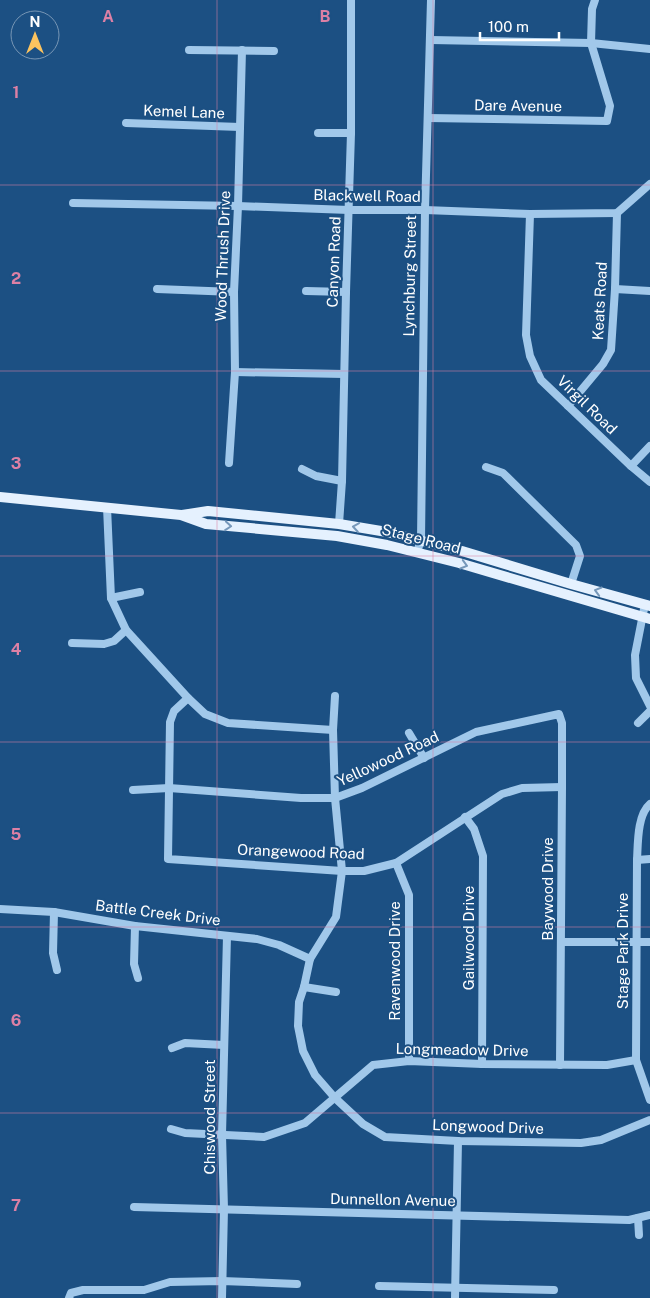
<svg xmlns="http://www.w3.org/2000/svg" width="650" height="1298" font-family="'Public Sans',sans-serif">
	<rect width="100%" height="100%" fill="#1c5083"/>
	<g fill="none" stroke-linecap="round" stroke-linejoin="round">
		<g stroke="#a1c8ea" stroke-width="8">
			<path d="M431,40L591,43L650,49"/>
			<path d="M189,50L274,51"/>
			<path d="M428,118L607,121L610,106L591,43L592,9L595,0"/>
			<path d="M126,123L240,127"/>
			<path d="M318,133H351"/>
			<path d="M73,203L238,206L349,210H425L530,214L617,213L650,184"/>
			<path d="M530,214L526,335L530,356L541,380L631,466L650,482"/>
			<path d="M157,289L234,292"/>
			<path d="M615,289L650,291"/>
			<path d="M306,291L346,292"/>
			<path d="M235,372L344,374"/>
			<path d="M568,406L603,364L611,350L615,289L617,213"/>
			<path d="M229,463L235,372L234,292L238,206L242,50"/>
			<path d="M631,466L650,446"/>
			<path d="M486,467L503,473L576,545L580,556L571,584"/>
			<path d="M302,469L316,476L342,481"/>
			<path d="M107,507L111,598L126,630L188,698L205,714L228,723L333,730"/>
			<path d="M339,524L342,481L346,292L351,133V0"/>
			<path d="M417,552L421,540L425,210L431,0"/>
			<path d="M111,598L140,592"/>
			<path d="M645,604L635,655L636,678L650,706"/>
			<path d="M72,643L104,644L114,641L126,630"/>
			<path d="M335,696L333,730L335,798L342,871L336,917L310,959L304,987L299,1002L298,1026L303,1051L315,1075L335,1098L363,1124L385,1137L458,1141L581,1143L601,1140L650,1120"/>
			<path d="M188,698L174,711L170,722L168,859L342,871H364L396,863L502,794L522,788L562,787"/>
			<path d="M638,723L650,711"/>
			<path d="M409,733L424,758"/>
			<path d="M133,790L169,788L301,798H335L362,788L476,732L559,714L562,723V787L560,1065"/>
			<path d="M650,804C637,815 638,844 637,860L636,1060L650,1100"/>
			<path d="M465,817L474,829L483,856L482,1064"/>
			<path d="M637,860L650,859"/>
			<path d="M396,863L409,895V1061"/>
			<path d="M0,909L54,912L135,926L257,939L279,945L310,959"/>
			<path d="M54,912L53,953L57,970"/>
			<path d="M135,926L134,964L138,978"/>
			<path d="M562,942H650"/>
			<path d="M304,987L336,992"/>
			<path d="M172,1048L185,1043L224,1045"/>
			<path d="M171,1129L185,1133L264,1137L305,1123L373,1065L409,1061L482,1064L607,1065L636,1060"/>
			<path d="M134,1207L629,1220L650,1215"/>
			<path d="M638,1218L639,1235"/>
			<path d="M379,1286L554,1290"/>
			<path d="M69,1298L71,1293L83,1290H144L170,1282L222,1281L297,1284"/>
			<path d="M222,1298L224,1209L222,1135L227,936"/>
			<path d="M455,1298L458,1141"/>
		</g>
		<g stroke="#e5f1fe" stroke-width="10">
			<path d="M0,497L181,515L206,524L337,536L387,545L459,563L650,619"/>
			<path d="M182,515L208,511L339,524L387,532L462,551L571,584L650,606"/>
		</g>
	</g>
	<defs><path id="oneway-chevron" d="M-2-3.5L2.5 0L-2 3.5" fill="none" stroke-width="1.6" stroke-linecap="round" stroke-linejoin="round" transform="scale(1.25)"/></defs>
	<g stroke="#7698ba">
		<use href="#oneway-chevron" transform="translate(228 526) rotate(5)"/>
		<use href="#oneway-chevron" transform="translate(356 527) rotate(-171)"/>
		<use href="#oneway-chevron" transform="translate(464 565) rotate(16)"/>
		<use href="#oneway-chevron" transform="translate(598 591) rotate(-164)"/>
	</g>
	<path fill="none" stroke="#dd80a5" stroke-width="1" stroke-opacity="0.55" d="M217,0V1298M433,0V1298M0,185H650M0,371H650M0,556H650M0,742H650M0,927H650M0,1113H650"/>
	<g text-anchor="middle" stroke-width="4" stroke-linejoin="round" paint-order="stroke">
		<g font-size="15" fill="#fff" stroke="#1c5083">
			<text transform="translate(518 106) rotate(1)" y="5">Dare Avenue</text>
			<text transform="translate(184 112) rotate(2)" y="5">Kemel Lane</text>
			<text transform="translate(367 196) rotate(1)" y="5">Blackwell Road</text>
			<text transform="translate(223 256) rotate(-88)" y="5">Wood Thrush Drive</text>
			<text transform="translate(334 262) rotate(-88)" y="5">Canyon Road</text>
			<text transform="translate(410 276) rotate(-89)" y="5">Lynchburg Street</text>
			<text transform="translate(600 301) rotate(-87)" y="5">Keats Road</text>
			<text transform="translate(587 405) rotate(44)" y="5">Virgil Road</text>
			<text transform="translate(421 539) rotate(14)" y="5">Stage Road</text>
			<text transform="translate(388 759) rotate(-25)" y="5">Yellowood Road</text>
			<text transform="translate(301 852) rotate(2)" y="5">Orangewood Road</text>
			<text transform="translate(548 889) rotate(-90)" y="5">Baywood Drive</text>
			<text transform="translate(158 913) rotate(7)" y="5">Battle Creek Drive</text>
			<text transform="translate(469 938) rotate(-90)" y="5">Gailwood Drive</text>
			<text transform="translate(623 951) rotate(-90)" y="5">Stage Park Drive</text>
			<text transform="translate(395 961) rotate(-90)" y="5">Ravenwood Drive</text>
			<text transform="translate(462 1050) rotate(1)" y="5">Longmeadow Drive</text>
			<text transform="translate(210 1117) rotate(-90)" y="5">Chiswood Street</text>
			<text transform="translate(488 1127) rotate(2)" y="5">Longwood Drive</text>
			<text transform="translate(393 1200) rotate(1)" y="5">Dunnellon Avenue</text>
		</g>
	</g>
	<g font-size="16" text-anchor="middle" font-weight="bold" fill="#dd80a5" stroke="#1c5083" stroke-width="4" stroke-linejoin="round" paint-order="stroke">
		<text x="108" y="22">A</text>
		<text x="325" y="22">B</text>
		<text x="16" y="98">1</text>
		<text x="16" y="284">2</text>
		<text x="16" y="469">3</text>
		<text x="16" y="655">4</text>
		<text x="16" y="840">5</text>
		<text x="16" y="1026">6</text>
		<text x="16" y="1211">7</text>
	</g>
	<g transform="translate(35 35)"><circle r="24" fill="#1c5083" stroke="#7796b5"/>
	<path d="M0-4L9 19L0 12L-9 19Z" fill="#fbc35f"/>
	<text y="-8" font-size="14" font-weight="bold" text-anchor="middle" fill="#ffffff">N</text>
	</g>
	<path d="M480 32v8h79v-8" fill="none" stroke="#ffffff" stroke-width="2.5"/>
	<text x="488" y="32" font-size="15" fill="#ffffff" stroke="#1c5083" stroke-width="4" paint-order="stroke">100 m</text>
</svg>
